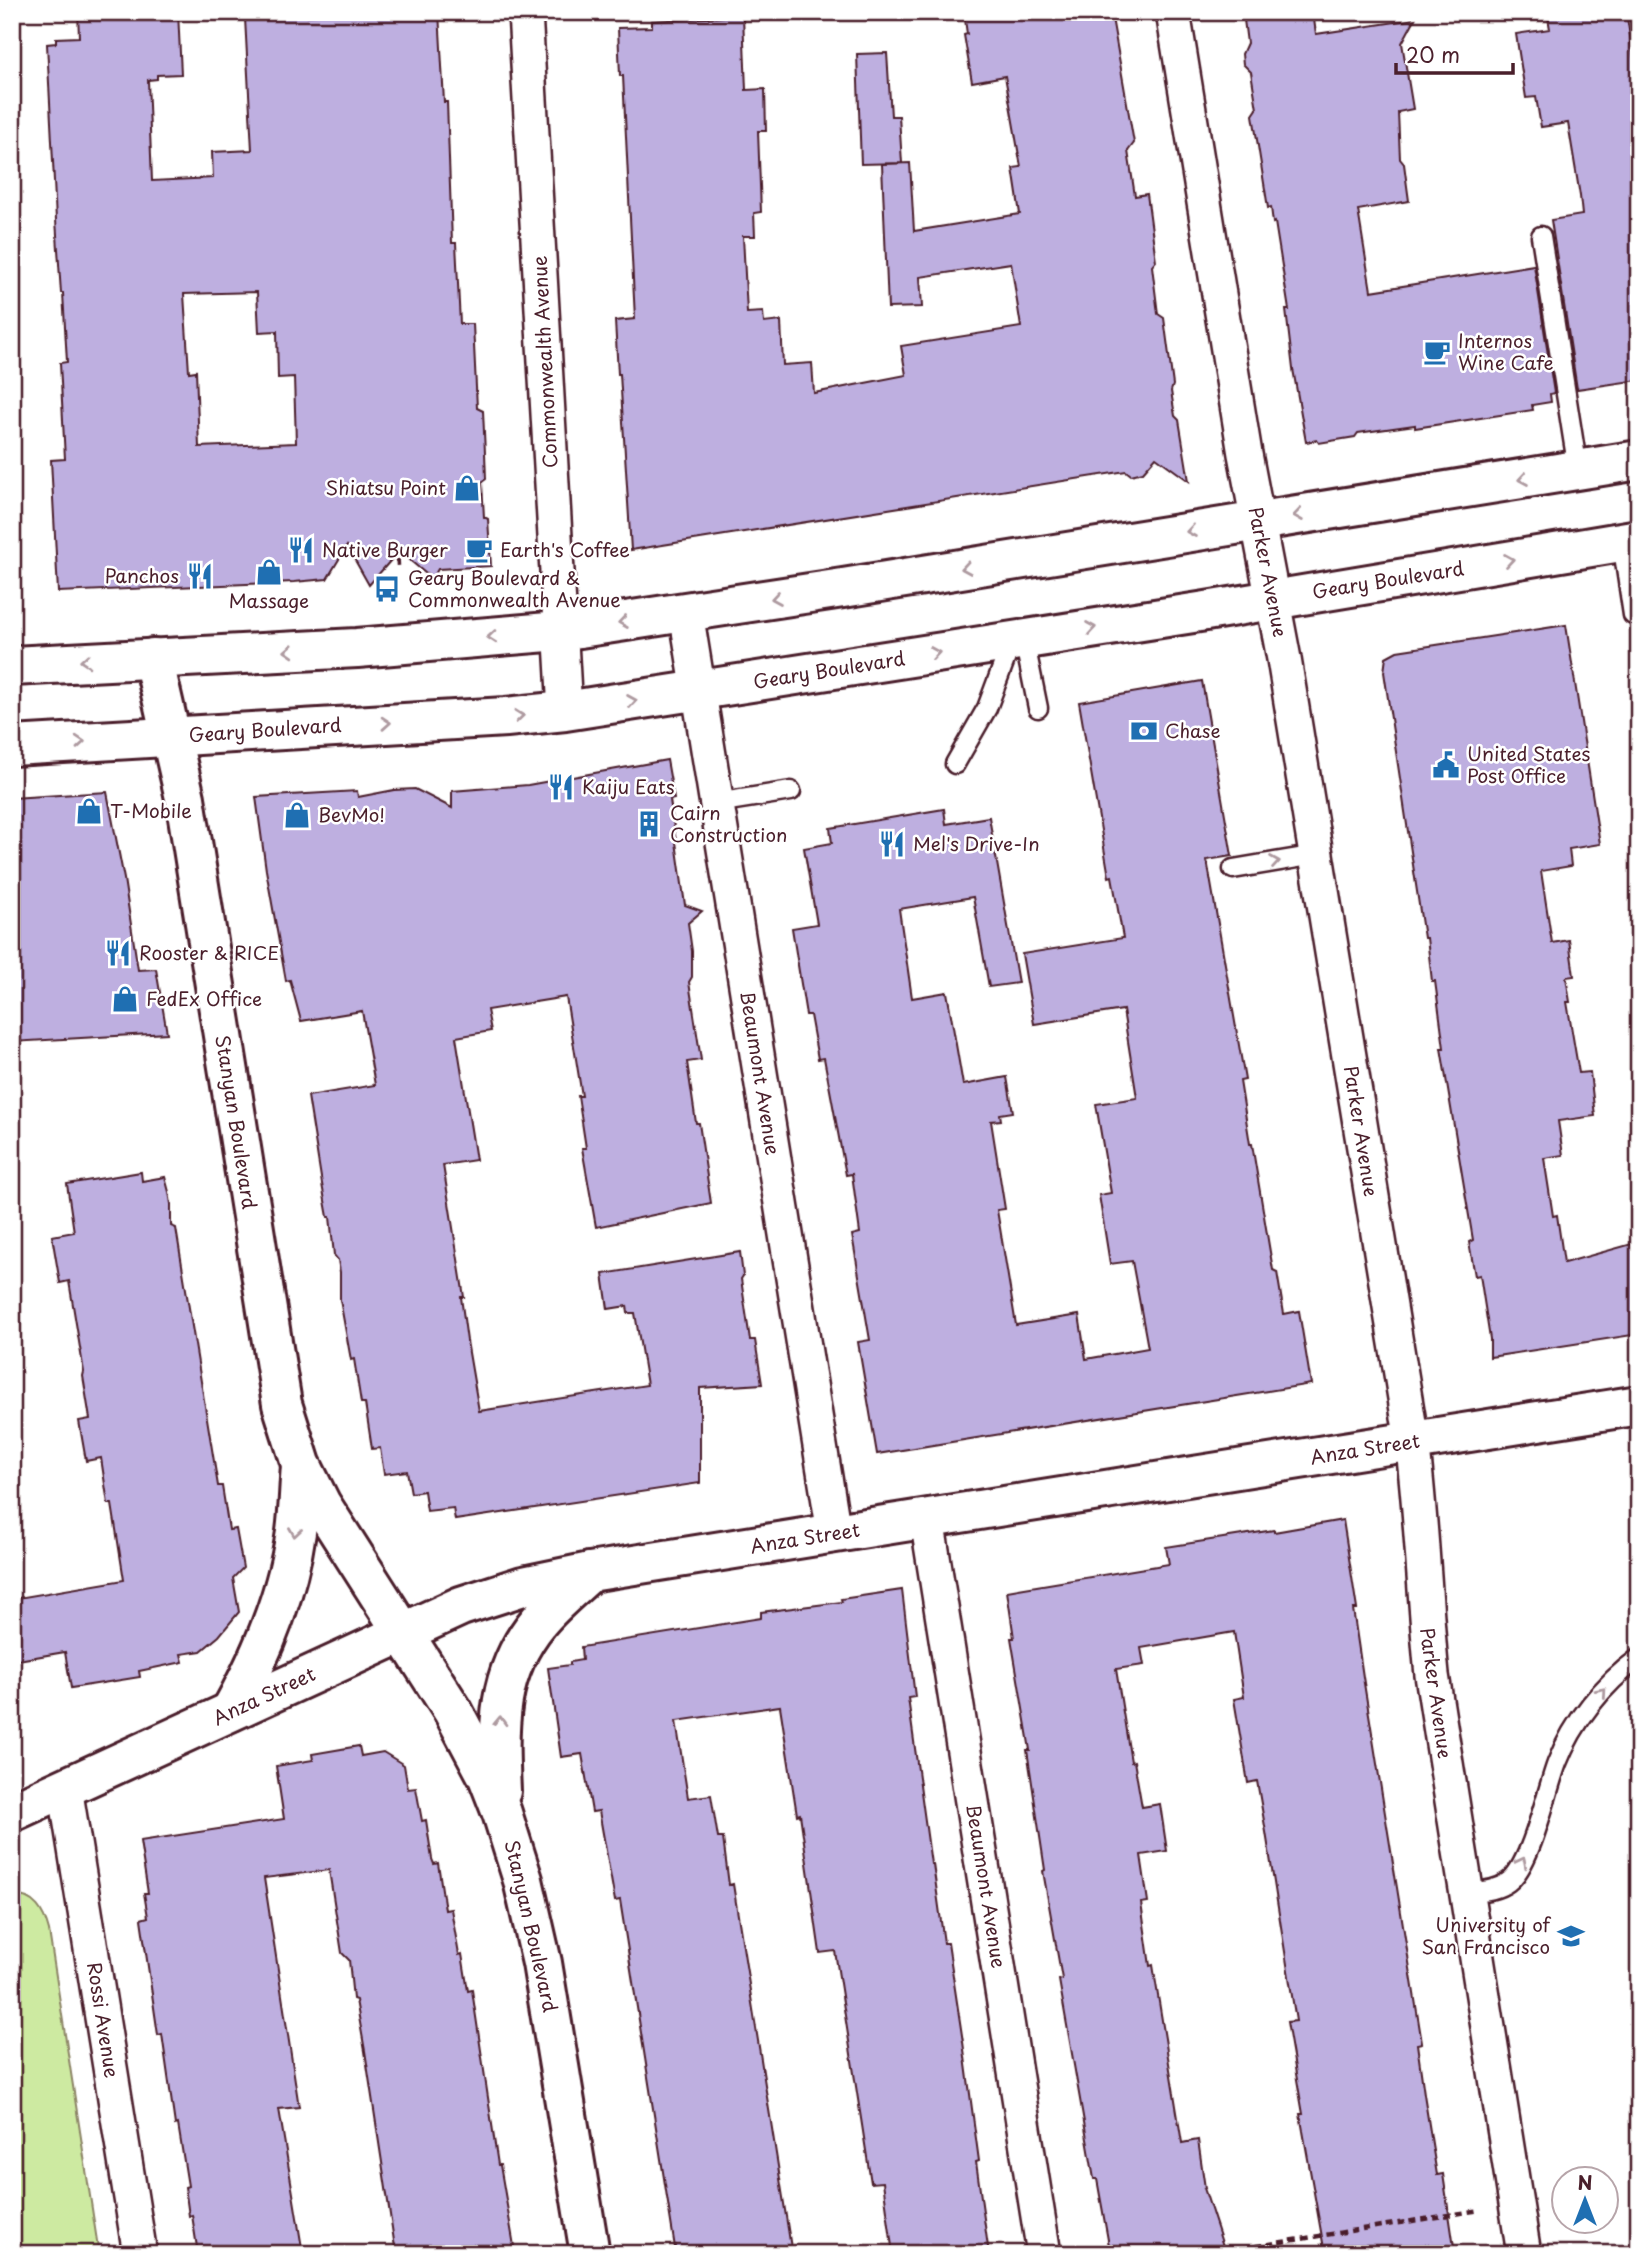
<svg xmlns="http://www.w3.org/2000/svg" width="1651" height="2266" font-family="'Playpen Sans',sans-serif">
	<rect width="100%" height="100%" fill="#fff"/>
	<filter id="ink" filterUnits="userSpaceOnUse"><feTurbulence type="fractalNoise" baseFrequency=".0143" numOctaves="2"/><feDisplacementMap in="SourceGraphic" scale="14" xChannelSelector="R" yChannelSelector="G"/><feConvolveMatrix kernelMatrix="1 2 1 2 8 2 1 2 1" color-interpolation-filters="sRGB"/></filter>
	<g filter="url(#ink)">
		<path fill="#cdeaa1" stroke="#8c8466" stroke-width="2" d="M12,1895C35,1895 44,1912 49,1931L99,2254H12Z"/>
		<g fill="#beafe0" stroke="#4a1f2b" stroke-width="2" fill-rule="evenodd">
			<path d="M78,12H178L181,74L157,75V79L148,80L152,181L213,178L212,152L252,150L245,18L316,15L315,12H439L444,102H447L452,243H456L460,324H473L477,408L483,411L485,453L486,479L482,482L484,517L488,519L491,566L438,569L432,579L399,551L369,585L347,546L327,579L294,582L58,592L51,460L65,459L60,363L67,362L63,293H61L56,220L47,44L56,43V38L79,37ZM257,292L259,332L277,331L278,378L294,377L296,443L199,447L196,371L189,372L184,294Z"/>
			<path d="M964,12H1111L1134,143L1128,151L1135,196L1147,194L1156,261L1152,266L1158,314L1164,318L1173,385L1171,391L1175,416L1179,420L1189,481L1156,457L1143,472L1131,475L1126,471L631,550L620,374H618L615,321L635,319L623,76H620L618,28L652,27V21L743,16L746,90L765,89L766,131H758L761,212L754,213L755,236H743L747,313L763,312L764,323L781,321L783,365L812,363L814,393L906,375L901,346L1021,327L1011,263L920,277L922,307L888,308L882,164L910,163L914,231L1020,214L1013,168L1021,167L1005,76L972,82L964,35L967,34Z"/>
			<path d="M1243,12H1313L1316,34L1415,19L1402,43L1413,109L1398,112L1400,159L1404,164L1409,201L1358,210L1371,291L1534,265L1554,393L1550,394L1551,402L1532,405L1533,410L1415,428V425L1358,433L1355,437L1319,443L1317,440L1306,442L1293,369L1286,310H1289L1275,222L1273,223L1271,207L1268,208L1253,115L1257,109L1251,72L1243,64L1242,54L1247,43Z"/>
			<path d="M1547,12H1626L1639,89V380L1577,389L1551,220L1582,215L1580,196L1568,123L1541,127L1536,97L1526,98L1516,34L1550,29Z"/>
			<path d="M887,53L891,116H899L902,163L861,164L857,54Z"/>
			<path d="M1566,625L1600,844L1569,849L1571,866L1541,871L1552,943L1569,940L1574,976L1566,977L1570,1002H1567L1579,1073L1590,1072L1595,1116L1558,1121L1563,1155L1544,1158L1553,1216L1557,1215L1564,1263L1639,1242V1334L1490,1357V1339L1480,1275L1475,1276L1469,1242L1473,1240L1441,1048H1444L1435,981H1432L1427,938H1424L1384,672L1386,657L1397,651Z"/>
			<path d="M1202,681L1232,856L1207,860L1245,1080L1240,1081L1250,1144H1252L1273,1270L1277,1272L1284,1314L1299,1311L1311,1384L877,1454L858,1342L870,1340L852,1235L860,1233L852,1174L846,1175L824,1058L818,1059L810,1015H806L792,928L817,924L804,848L832,843L830,828L944,809L946,824L989,817L1018,983L989,987L973,897L899,909L912,998L947,992L963,1085L1007,1077L1013,1112L1000,1114L1001,1120L991,1121L1005,1209L997,1210L1016,1325L1079,1315L1086,1359L1148,1348L1132,1261L1110,1264L1099,1195L1111,1193L1096,1104L1137,1098L1123,1010L1034,1024L1022,954L1123,938L1112,876L1109,877L1079,702Z"/>
			<path d="M667,760L674,799L670,800L685,905L702,911L688,923L692,951V977L689,982L701,1060L687,1062L696,1123H699L711,1203L596,1227L582,1148H586L578,1096H582L566,997L487,1010L491,1031L456,1037L476,1160L443,1165L464,1297H461L467,1341L479,1411L647,1385L635,1313H628L627,1306L608,1309L603,1274L740,1252L743,1276L741,1279L750,1340H755L762,1384L700,1388V1483L455,1520L453,1508L427,1511L424,1491L411,1493L407,1471L384,1474L380,1448L372,1449L365,1403H361L354,1359L351,1360L340,1300V1272L338,1260L334,1255L330,1217H328L322,1184L308,1096L375,1085L362,1011L301,1021L290,980L286,981L266,870L256,797L357,791L358,797L394,790L415,789L452,808V791L528,785Z"/>
			<path d="M107,792L124,879L138,970L156,969L167,1033L12,1042V798Z"/>
			<path d="M141,1172L142,1181L165,1177L169,1192L171,1204V1226L176,1228L218,1486H222L229,1530L236,1529L243,1568L233,1578L239,1612L219,1636L201,1651L181,1654L183,1662L139,1671L140,1677L71,1688L65,1652L12,1661V1599L124,1580L112,1504H108L101,1458L86,1461L79,1421L90,1419L83,1376L84,1372L69,1281L60,1283L52,1236L74,1232L67,1184Z"/>
			<path d="M1343,1520L1357,1609H1353L1363,1677L1422,2043L1417,2044L1424,2094L1437,2175L1443,2174L1455,2254H1325L1308,2159L1300,2114H1303L1287,2022L1296,2021L1266,1832L1257,1781L1248,1783L1234,1699L1244,1697L1234,1632L1141,1648L1144,1665L1116,1669L1131,1762L1134,1761L1142,1807L1160,1804L1167,1851L1141,1855L1148,1902L1141,1903L1150,1966L1153,1965L1182,2143L1198,2140L1205,2188H1204L1223,2246L1174,2254H1123V2249L1110,2251L1097,2179H1094L1059,1980L1062,1979L1043,1871L1045,1870L1027,1750H1030L1011,1638H1014L1007,1591L1169,1564L1166,1547L1274,1530V1532Z"/>
			<path d="M902,1590L915,1697L908,1698L931,1864H933L944,1943H948L963,2042L979,2161L976,2162L989,2254H893L883,2182L871,2183L835,1951L820,1953L800,1814L797,1815L780,1706L676,1721L688,1798L711,1795L718,1838H723L729,1885L733,1884L792,2254H676L620,1900L615,1901L599,1811L592,1812L582,1754L561,1757L548,1668L570,1665V1662L582,1660L581,1647L761,1618V1612L842,1602L841,1599Z"/>
			<path d="M359,1746L361,1756L383,1752L404,1765L408,1789L416,1788L422,1821L426,1820L432,1859L434,1864L438,1863L445,1910L451,1909L459,1955L462,1954L468,1991L472,1990L498,2165H500L514,2246L509,2248L510,2254H396L365,2051L356,2000L353,1999L349,1960L342,1953L329,1870L264,1878L299,2107L279,2109L303,2254H198L192,2215L189,2216L185,2187L188,2186L178,2124L175,2125L162,2034L158,2035L141,1919L148,1917L144,1893H148L140,1841L284,1819L276,1766L313,1760L312,1754Z"/>
		</g>
		<g fill="none" stroke-linecap="round" stroke-linejoin="round">
			<g stroke="#4a1f2b" stroke-width="23">
				<g id="lane">
					<path d="M1541,236L1578,470"/>
					<path d="M1622,542L1633,615"/>
					<path d="M1024,639L1038,708"/>
					<path d="M955,764L987,708L1012,641"/>
					<path d="M716,803L791,791"/>
					<path d="M1233,869L1316,855"/>
					<path d="M1467,1893C1481,1891 1496,1891 1508,1882C1531,1866 1546,1792 1557,1763C1573,1722 1603,1684 1639,1658"/>
				</g>
			</g>
			<g stroke="#4a1f2b" stroke-width="38">
				<g id="street">
					<path d="M525,12L565,711"/>
					<path d="M1173,12L1245,454L1284,659L1412,1441C1422,1519 1424,1597 1432,1675L1524,2254"/>
					<path d="M686,612L834,1533"/>
					<path d="M927,1519L1044,2254"/>
					<path d="M65,1787L140,2254"/>
				</g>
			</g>
			<g stroke="#4a1f2b" stroke-width="44">
				<g id="secondary">
					<path d="M153,658L185,798L282,1404L301,1464L321,1504L453,1711L488,1777L502,1813L523,1880L542,1963L590,2254"/>
					<path d="M231,1711C262,1655 287,1595 296,1532C299,1510 299,1488 301,1466"/>
					<path d="M501,1791C498,1727 496,1673 539,1621C554,1603 573,1588 590,1572"/>
					<path d="M12,1812L461,1606L523,1586L590,1572L1639,1405"/>
				</g>
			</g>
			<g stroke="#4a1f2b" stroke-width="44">
				<g id="primary">
					<path d="M12,666L357,648L560,631L843,588L1639,460"/>
					<path d="M12,746L506,717L565,711L1206,611L1639,539"/>
				</g>
			</g>
			<g stroke="#4a1f2b" stroke-width="4.5" stroke-dasharray="7 5" stroke-linecap="butt">
				<path d="M397,547L398,566"/>
				<path d="M1208,2254L1480,2210"/>
			</g>
			<use href="#lane" stroke="#fff" stroke-width="18"/>
			<use href="#street" stroke="#fff" stroke-width="33"/>
			<use href="#secondary" stroke="#fff" stroke-width="38"/>
			<use href="#primary" stroke="#fff" stroke-width="38"/>
		</g>
		<defs><path id="oneway-chevron" d="M-2-3.5L2.5 0L-2 3.5" fill="none" stroke-width="1.6" stroke-linecap="round" stroke-linejoin="round" transform="scale(1.75)"/></defs>
		<g stroke="#ae9aa0">
			<use href="#oneway-chevron" transform="translate(1523 479) rotate(171)"/>
			<use href="#oneway-chevron" transform="translate(1298 515) rotate(172)"/>
			<use href="#oneway-chevron" transform="translate(1191 531) rotate(171)"/>
			<use href="#oneway-chevron" transform="translate(1509 560) rotate(-9)"/>
			<use href="#oneway-chevron" transform="translate(966 568) rotate(171)"/>
			<use href="#oneway-chevron" transform="translate(776 598) rotate(171)"/>
			<use href="#oneway-chevron" transform="translate(623 622) rotate(172)"/>
			<use href="#oneway-chevron" transform="translate(1091 628) rotate(-9)"/>
			<use href="#oneway-chevron" transform="translate(492 637) rotate(175)"/>
			<use href="#oneway-chevron" transform="translate(289 651) rotate(177)"/>
			<use href="#oneway-chevron" transform="translate(935 653) rotate(-9)"/>
			<use href="#oneway-chevron" transform="translate(85 661) rotate(176)"/>
			<use href="#oneway-chevron" transform="translate(632 701) rotate(-9)"/>
			<use href="#oneway-chevron" transform="translate(519 716) rotate(-6)"/>
			<use href="#oneway-chevron" transform="translate(386 723) rotate(-4)"/>
			<use href="#oneway-chevron" transform="translate(80 742) rotate(-4)"/>
			<use href="#oneway-chevron" transform="translate(1275 862) rotate(-9)"/>
			<use href="#oneway-chevron" transform="translate(295 1532) rotate(98)"/>
			<use href="#oneway-chevron" transform="translate(1602 1692) rotate(-49)"/>
			<use href="#oneway-chevron" transform="translate(500 1721) rotate(-88)"/>
			<use href="#oneway-chevron" transform="translate(1522 1862) rotate(-63)"/>
		</g>
	</g>
	<defs>
		<g id="cafe-bare" transform="scale(2.1)"><path d="M-5.5-4.5H6V0H3Q3 3.5 0 3.5H-2.5Q-5.5 3.5-5.5 0ZM3-3.2v2h1.7v-2ZM-6 4.5H4V6H-6Z" fill="#1f6fb2" stroke="#fff" stroke-width="2.5" paint-order="stroke"/></g>
		<g id="shop-bare" transform="scale(2.1)"><path d="M-5-2.5h2.3a2.7 3.5 0 0 1 5.4 0H5L5.5 6h-11ZM-1.5-2.5h3a1.5 2.3 0 0 0-3 0Z" fill="#1f6fb2" stroke="#fff" stroke-width="2.5" paint-order="stroke"/></g>
		<g id="restaurant-bare" transform="scale(2.1)"><path d="M-5-6h1v4h1v-4h1v4h1v-4h1v5L-1.5 .5V6h-2V.5L-5-1ZM5-6V6H3V1.5H1.5Q1.5-4 5-6Z" fill="#1f6fb2" stroke="#fff" stroke-width="2.5" paint-order="stroke"/></g>
		<g id="bus-bare" transform="scale(2.1)"><path d="M-5-6H5V4H4V6H2V4H-2V6H-4V4H-5ZM-3.5-4V0h7V-4ZM-3.5 1.2v1.5H-2V1.2ZM2 1.2v1.5H3.5V1.2Z" fill="#1f6fb2" stroke="#fff" stroke-width="2.5" paint-order="stroke"/></g>
		<g id="bank-bare" transform="scale(2.1)"><path d="M-6-4H6V4H-6ZM0-2.3a2.3 2.3 0 1 0 0 4.6a2.3 2.3 0 1 0 0-4.6Z" fill="#1f6fb2" stroke="#fff" stroke-width="2.5" paint-order="stroke"/></g>
		<g id="civic-bare" transform="scale(2.1)"><path d="M-.6-6.5H3V-4.5H.6V-3L4-1V1h2V6H-6V1h2V-1L-.6-3ZM-1.2 2.5V6h2.4V2.5Z" fill="#1f6fb2" stroke="#fff" stroke-width="2.5" paint-order="stroke"/></g>
		<g id="building-bare" transform="scale(2.1)"><path d="M-4-6H4V6H1V3H-1V6H-4ZM-2.5-4.3h1.7v1.8h-1.7ZM.8-4.3h1.7v1.8H.8ZM-2.5-1h1.7V.8h-1.7ZM.8-1h1.7V.8H.8Z" fill="#1f6fb2" stroke="#fff" stroke-width="2.5" paint-order="stroke"/></g>
		<g id="university-bare" transform="scale(2.1)"><path d="M0-5L7-2L0 1L-7-2ZM-4 1L0 2.5L4 1V4Q0 6-4 4Z" fill="#1f6fb2" stroke="#fff" stroke-width="2.5" paint-order="stroke"/></g>
	</defs>
	<g fill-rule="evenodd">
		<use href="#cafe-bare" x="1437" y="352"/>
		<use href="#shop-bare" x="467" y="488"/>
		<use href="#restaurant-bare" x="301" y="550"/>
		<use href="#cafe-bare" x="479" y="550"/>
		<use href="#shop-bare" x="269" y="572"/>
		<use href="#restaurant-bare" x="200" y="576"/>
		<use href="#bus-bare" x="387" y="589"/>
		<use href="#bank-bare" x="1144" y="731"/>
		<use href="#civic-bare" x="1446" y="765"/>
		<use href="#restaurant-bare" x="561" y="787"/>
		<use href="#shop-bare" x="89" y="811"/>
		<use href="#shop-bare" x="297" y="815"/>
		<use href="#building-bare" x="649" y="824"/>
		<use href="#restaurant-bare" x="892" y="844"/>
		<use href="#restaurant-bare" x="118" y="953"/>
		<use href="#shop-bare" x="125" y="999"/>
		<use href="#university-bare" x="1571" y="1936"/>
	</g>
	<g text-anchor="middle" stroke-width="5" stroke-linejoin="round" paint-order="stroke">
		<g font-size="19" fill="#4a1f2b" stroke="#fff" text-anchor="start">
			<text x="1458" y="348">Internos<tspan x="1458" dy="22">Wine Cafe</tspan></text>
			<text x="446" y="495" text-anchor="end">Shiatsu Point</text>
			<text x="322" y="557">Native Burger</text>
			<text x="500" y="557">Earth's Coffee</text>
			<text x="179" y="583" text-anchor="end">Panchos</text>
			<text x="408" y="585">Geary Boulevard &amp;<tspan x="408" dy="22">Commonwealth Avenue</tspan></text>
			<text x="269" y="608" text-anchor="middle">Massage</text>
			<text x="1165" y="738">Chase</text>
			<text x="1467" y="761">United States<tspan x="1467" dy="22">Post Office</tspan></text>
			<text x="582" y="794">Kaiju Eats</text>
			<text x="110" y="818">T-Mobile</text>
			<text x="670" y="820">Cairn<tspan x="670" dy="22">Construction</tspan></text>
			<text x="318" y="822">BevMo!</text>
			<text x="913" y="851">Mel's Drive-In</text>
			<text x="139" y="960">Rooster &amp; RICE</text>
			<text x="146" y="1006">FedEx Office</text>
			<text x="1550" y="1932" text-anchor="end">University of<tspan x="1550" dy="22">San Francisco</tspan></text>
		</g>
		<g font-size="19" fill="#4a1f2b" stroke="#fff">
			<text transform="translate(545 362) rotate(-93)" y="7">Commonwealth Avenue</text>
			<text transform="translate(1268 572) rotate(79)" y="7">Parker Avenue</text>
			<text transform="translate(1388 580) rotate(-9)" y="7">Geary Boulevard</text>
			<text transform="translate(829 670) rotate(-9)" y="7">Geary Boulevard</text>
			<text transform="translate(265 730) rotate(-4)" y="7">Geary Boulevard</text>
			<text transform="translate(760 1073) rotate(81)" y="7">Beaumont Avenue</text>
			<text transform="translate(236 1122) rotate(81)" y="7">Stanyan Boulevard</text>
			<text transform="translate(1361 1131) rotate(81)" y="7">Parker Avenue</text>
			<text transform="translate(1365 1449) rotate(-9)" y="7">Anza Street</text>
			<text transform="translate(805 1538) rotate(-9)" y="7">Anza Street</text>
			<text transform="translate(1436 1693) rotate(82)" y="7">Parker Avenue</text>
			<text transform="translate(264 1696) rotate(-25)" y="7">Anza Street</text>
			<text transform="translate(986 1886) rotate(81)" y="7">Beaumont Avenue</text>
			<text transform="translate(531 1926) rotate(77)" y="7">Stanyan Boulevard</text>
			<text transform="translate(103 2020) rotate(81)" y="7">Rossi Avenue</text>
		</g>
	</g>
	<rect width="1651" height="2266" fill="none" stroke="#fff" stroke-width="42"/>
	<rect x="21" y="21" width="1609" height="2224" fill="none" stroke="#4a1f2b" stroke-width="2.5" filter="url(#ink)"/>
	<g transform="translate(1585 2200)"><circle r="33" fill="#ffffff" stroke="#b7a5aa" stroke-width="2"/>
	<path d="M0-5L12 26L0 18L-12 26Z" fill="#1f6fb2"/>
	<text y="-10" font-size="19" font-weight="bold" text-anchor="middle" fill="#4a1f2b">N</text>
	</g>
	<path d="M1396 63v10h117v-10" fill="none" stroke="#4a1f2b" stroke-width="3.5"/>
	<text x="1406" y="63" font-size="21" fill="#4a1f2b" stroke="#ffffff" stroke-width="5" paint-order="stroke">20 m</text>
</svg>
